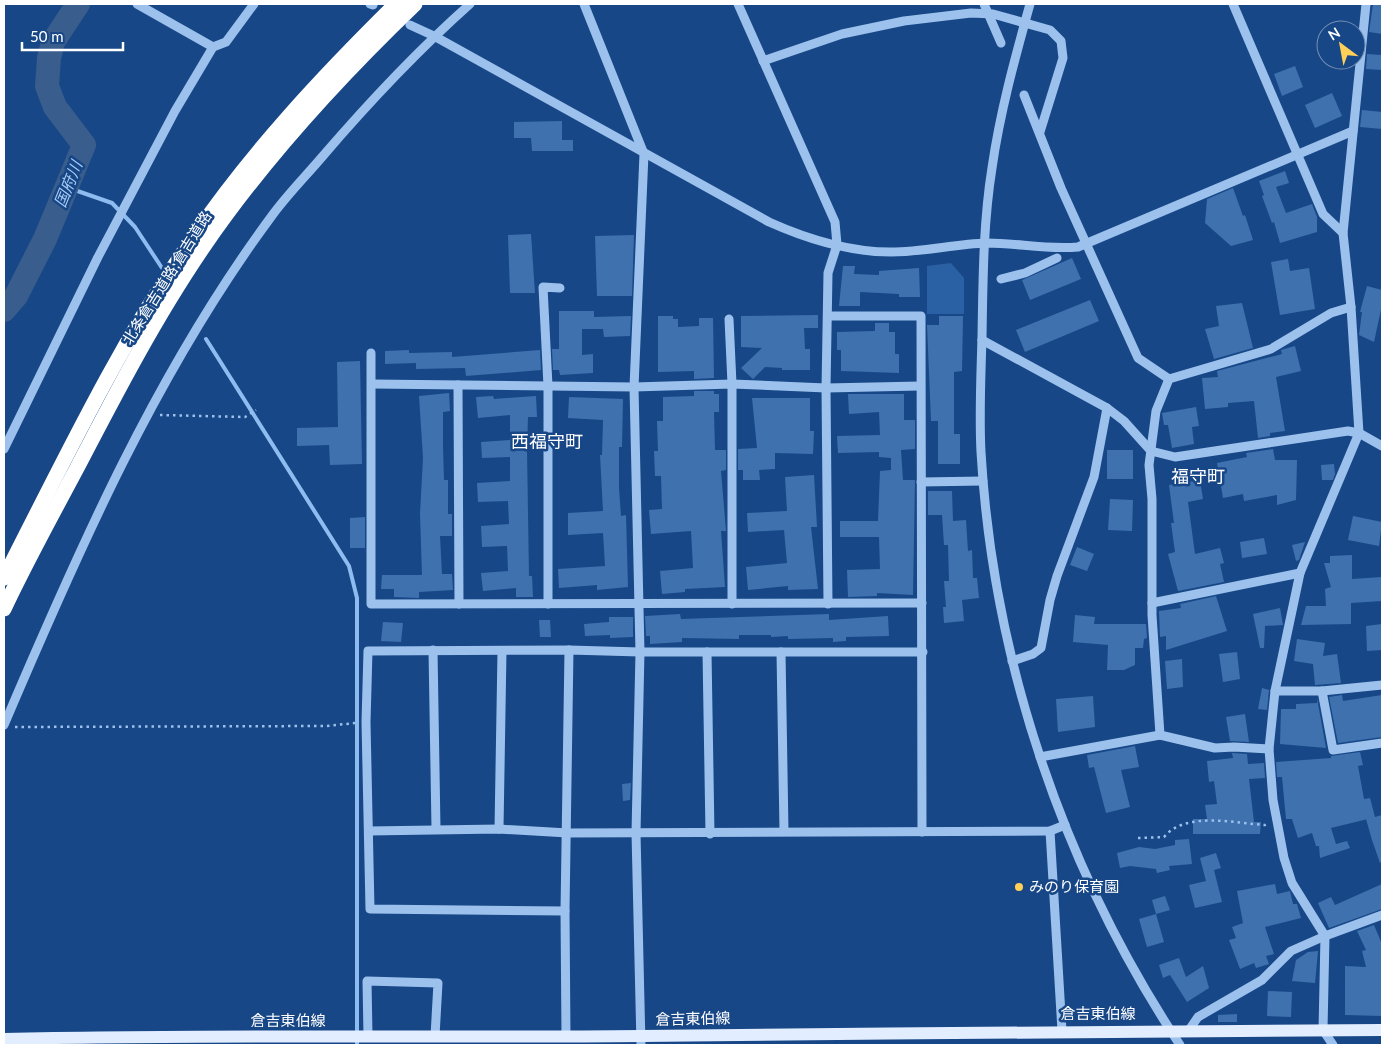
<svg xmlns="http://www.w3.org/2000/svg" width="1386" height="1049" font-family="Lato,'Noto Sans JP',sans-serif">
	<rect width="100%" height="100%" fill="#174786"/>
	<path fill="#2961a4" d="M951,263L964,278V314H927V266Z"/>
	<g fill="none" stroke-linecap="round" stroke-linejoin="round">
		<g stroke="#8ebcf0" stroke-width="4">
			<path d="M66,187L112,203L135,227L162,268"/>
			<path d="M206,339L349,566L357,598V1045"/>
		</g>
		<path stroke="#395d8c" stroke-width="24" d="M4,310L16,296L45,239L84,145L55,107L47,86L49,58L53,42L78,4"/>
	</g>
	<g fill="#3f71af">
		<path d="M1373,4H1382V34L1369,32Z"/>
		<path d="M1367,54L1382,55V70L1366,69Z"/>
		<path d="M1295,66L1303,87L1282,96L1274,74Z"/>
		<path d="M1332,93L1342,116L1315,128L1305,105Z"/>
		<path d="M1362,110L1382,112V129L1360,127Z"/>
		<path d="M562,121V140H573V151H532L531,138H514V122Z"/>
		<path d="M1285,171L1289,183L1276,187L1286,213L1312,204L1317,217V232L1280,243L1274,222L1272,223L1262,196L1264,195L1259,181Z"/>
		<path d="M1233,188L1243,216L1245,215L1253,240L1231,246L1205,223L1207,199Z"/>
		<path d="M531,234L535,293H510L508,235Z"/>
		<path d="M634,235L632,296H597L595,236Z"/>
		<path d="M1072,258L1081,279L1030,300L1022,280Z"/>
		<path d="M1288,259L1290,271L1309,268L1315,309L1280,315L1271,262Z"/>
		<path d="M843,266H855L854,274L879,275V271L919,268L920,297H899V294L860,292V306H839Z"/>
		<path d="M1367,286L1382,290V305L1374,342L1359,335L1362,312H1360Z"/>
		<path d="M1090,300L1099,321L1025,352L1016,330Z"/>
		<path d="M1242,303L1253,348L1214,359L1205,329L1219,326L1216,306Z"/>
		<path d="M559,311H594V317L631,316L630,336L604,337L603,329H582V355L593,354V373L560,375L559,370H553L552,349H559Z"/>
		<path d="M818,315V328H804L805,349H810V370H782V368L765,367L753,379L741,368L762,348L741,347V316Z"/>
		<path d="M658,316H673V319H678V327L699,326V318H713L714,378L694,379V371L658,372Z"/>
		<path d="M939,316H963L962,371L954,372V434H960V464H938V421H931L927,325H939Z"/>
		<path d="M875,323H889V332H895V354H899V373L841,371V350H837V332L875,331Z"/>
		<path d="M1295,346L1301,371L1276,377L1285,431L1270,433V436L1258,438L1254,401L1228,403V407L1205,409L1202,378L1218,377L1217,371L1282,354L1281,350Z"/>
		<path d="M409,350V353L452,352V357L540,350L541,370L466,376L465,368L416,369V363L385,364V351Z"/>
		<path d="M360,361L362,464L330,465L329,445L297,446V428L338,427L337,362Z"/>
		<path d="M694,391H714V394H719V412H714L715,450H726V470L721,471L726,531H721L725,587L685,589V592L662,594L660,571L693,568L691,531L651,534L649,510L662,509L661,476H655L654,451H658L657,421H663V397L694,396Z"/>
		<path d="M449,393L450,411L443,412V446L444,480H448V514H452V536H440L442,574H452L453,590L419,592V598L394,597V589H381L382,575H422L420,514L423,458L419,396Z"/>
		<path d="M848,394H904V420H915V449L901,450L903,480H915L913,595L877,593V596L848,597L847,570L880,569L879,537H840V521H878L880,471L891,470V458L879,457V452L838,453L837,436L880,435L879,412L849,414Z"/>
		<path d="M493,396L494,399L536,396L537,417H528L527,449L529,576H532L533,597H516V588L483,591L481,573L508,571L507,546L482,547L481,526L509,524L508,501L478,502L477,483L510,481V457L482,458L481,442L510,440V415L478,418L476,397Z"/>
		<path d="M569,397L623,399L622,447H619V488L621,516L626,515L628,587L597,590V585L559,588L558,569L605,566L603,533L568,535V513L603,511L600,455H602L603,420L568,418Z"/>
		<path d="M752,398H810V431H814L813,454L775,453V469L759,470L760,480H743V470H738V449L757,448Z"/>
		<path d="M1196,407L1199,426L1192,427L1194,444L1172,448L1168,425H1164L1162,413Z"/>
		<path d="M1273,449L1275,460H1297L1296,500L1277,505V495L1244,501L1243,494L1223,498L1217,463L1247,457L1246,453Z"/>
		<rect x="1107" y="450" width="26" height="29"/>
		<path d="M1334,464L1335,474L1333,480H1322L1321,465Z"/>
		<path d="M814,475L817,527H811L818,589L788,590V586L748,590L746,567L787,563L784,530L748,532L747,513L787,511L785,477Z"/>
		<path d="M1200,480L1203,499L1188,502L1195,554L1220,548L1224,563L1220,564L1224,582L1178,591L1168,554L1175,552L1171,523H1174L1169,485Z"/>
		<path d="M928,491H952L953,521L966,520L968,551L972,550L973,578H977L979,598L962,600L964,621L944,623L943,607H946L944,581H949L948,545H944L942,515H928Z"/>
		<path d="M1110,499L1133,500L1132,531L1108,530Z"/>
		<path d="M1353,516L1382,522L1379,546L1348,540Z"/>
		<path d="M365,517V548H350V518Z"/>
		<path d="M1264,538L1267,554L1242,558L1240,542Z"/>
		<path d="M1305,542L1299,560L1296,561L1292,545Z"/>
		<path d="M1077,547L1094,554L1087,571L1070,565Z"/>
		<path d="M1352,555V579L1382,577V601L1351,603V624L1301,625L1306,606H1326L1325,589L1331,587L1324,563H1330V556Z"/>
		<path d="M1216,596L1227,631L1166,650V636L1160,637L1159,611L1181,608L1180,604Z"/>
		<path d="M1280,608L1283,625L1265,626L1264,648H1260L1253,614Z"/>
		<path d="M680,614L681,619L829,614V620L888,616L889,636L846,637V641L833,642V638L788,639V636L771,637V635H739V639L682,638V642L650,644V636H646L645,616Z"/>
		<path d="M1075,615L1095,617L1094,624H1146L1147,638L1144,639L1143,648H1135V665L1124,670H1107L1108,645L1073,642Z"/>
		<path d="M609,617H633V637L610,638V635L585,636L584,624L609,622Z"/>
		<path d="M539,620H550L551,637H540Z"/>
		<path d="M383,622L403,623L401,642L381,641Z"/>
		<path d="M1382,624V650L1367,651L1366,626Z"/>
		<path d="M1297,639L1325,643L1323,656L1337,654L1341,683L1315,685L1313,664L1294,661Z"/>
		<path d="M1237,652L1240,679L1223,682L1219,654Z"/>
		<path d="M1182,659L1183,687L1167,689L1165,661Z"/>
		<path d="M1262,688L1269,690L1267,710L1258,709Z"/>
		<path d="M1342,695L1343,701L1382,695V737L1338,743L1329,697Z"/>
		<path d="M1093,696L1095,727L1058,732L1056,699Z"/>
		<path d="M1317,698L1326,748L1280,744L1281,709H1296V704L1317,703Z"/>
		<path d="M1245,714L1249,742L1230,741L1226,717Z"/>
		<path d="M1135,746L1139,767L1121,770L1130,807L1106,813L1094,767L1089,768L1087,755Z"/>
		<path d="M1360,752L1363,765L1358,766L1364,799L1370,798L1375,817L1382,815V862L1380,863L1372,840L1366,819H1368L1331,828L1336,844L1347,841L1350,848L1320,858L1319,846H1316L1312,833L1298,838L1292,819H1286L1282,777H1277L1276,762L1331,758V756Z"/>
		<path d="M1232,753L1247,754L1248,764L1264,763L1265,778L1249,779L1254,822H1261L1260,834H1193V819H1207L1205,805L1217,804L1214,781L1209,782L1207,761L1233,758Z"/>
		<path d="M631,783L630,800L623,801L622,784Z"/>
		<path d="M1189,839L1192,864L1169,866L1170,870L1157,873L1156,869L1130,866L1120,868L1117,853L1139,847L1155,849L1175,845V840Z"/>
		<path d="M1216,853L1221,868L1214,870L1222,902L1195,908L1189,885L1206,881L1200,858Z"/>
		<path d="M1275,884L1277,894L1290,891L1293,904H1297L1301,918L1265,927L1274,954L1266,956L1269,964L1256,968L1254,963L1240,969L1229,940L1236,938L1232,927L1243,923L1237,891Z"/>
		<path d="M1382,884V909L1329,928L1318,903L1331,897L1335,905Z"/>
		<path d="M1165,896L1170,910L1156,914L1152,900Z"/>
		<path d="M1156,914L1164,942L1147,947L1139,919Z"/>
		<path d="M1374,925L1382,944V1016L1345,1015V966L1366,967L1362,951L1366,950L1357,931Z"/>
		<path d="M1318,951L1315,983L1292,981L1296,960L1308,952Z"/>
		<path d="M1179,958L1186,977L1203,966L1209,988L1187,1002L1170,975L1163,978L1159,965Z"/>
		<path d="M1268,991L1292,992L1291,1017L1267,1016Z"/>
		<path d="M1237,1014V1022H1218V1015Z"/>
	</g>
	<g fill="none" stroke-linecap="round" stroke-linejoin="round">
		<g stroke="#9cc1ed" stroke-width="2.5" stroke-dasharray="2.5 4" stroke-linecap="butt">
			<path d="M160,415L245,417L256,410"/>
			<path d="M15,727L326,726L355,723"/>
			<path d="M1138,838L1164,837C1186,811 1234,823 1265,825L1268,823"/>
		</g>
		<g stroke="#9cc1ed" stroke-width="9">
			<path d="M137,4L213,47"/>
			<path d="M370,4L373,5"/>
			<path d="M584,4L644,154L634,387L640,652L636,833L641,1045"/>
			<path d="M738,4L835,222L837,245L828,273L826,388L828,604"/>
			<path d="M984,4L1001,43"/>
			<path d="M1030,4C1015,58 1000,112 992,168C983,224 983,281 982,337C981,375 979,414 981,452C993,661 1064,870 1180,1045"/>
			<path d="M1233,4L1323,214L1343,233"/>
			<path d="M410,25L434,36L769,222C807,239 849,252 891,252C923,252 955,244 987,243C1017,243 1047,250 1078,247L1353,131"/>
			<path d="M763,61L842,34L904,21L971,13L993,14L1050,30L1061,41L1063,58L1040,132"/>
			<path d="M1024,95L1061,188L1138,358L1169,379"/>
			<path d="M1001,279L1025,273L1057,258"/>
			<path d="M829,316H921L922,832"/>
			<path d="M729,319L732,384V604"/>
			<path d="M982,340L1107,408L1124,421L1151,451L1175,457L1348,431L1359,433L1382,446"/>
			<path d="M371,353V604L922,603"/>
			<path d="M372,384L634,387L732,384L826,388L920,386"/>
			<path d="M458,385L459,604"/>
			<path d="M4,449L98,257L175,111L213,47L226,42L254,4"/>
			<path d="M921,482L983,481"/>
			<path d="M1152,603L1300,573"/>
			<path d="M548,604V386L543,287L560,288"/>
			<path d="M433,650L436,829"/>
			<path d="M707,652L710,834"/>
			<path d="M781,652L784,831"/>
			<path d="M1012,661L1033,654L1041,648L1050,600L1057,576L1094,477L1107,408"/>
			<path d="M1275,691H1322L1382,685"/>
			<path d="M1322,691L1333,750L1382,743"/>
			<path d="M4,725C79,549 157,371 271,217C286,196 305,177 322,157C370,101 415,53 470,4"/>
			<path d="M1269,749L1234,747L1215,748L1160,735L1152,615V499L1149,465L1156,411L1169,379L1271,349L1331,313L1351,307"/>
			<path d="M1040,757L1160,735"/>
			<path d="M499,829L502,651"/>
			<path d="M369,831L499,829L568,833L1050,831L1065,825"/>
			<path d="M1050,831L1062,1031"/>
			<path d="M565,911L370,909L366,722L368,651L569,650L640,652H923"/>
			<path d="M1189,1030L1198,1017L1262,980L1291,951L1325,936L1382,915"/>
			<path d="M368,1036L367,981L438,983L435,1036"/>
			<path d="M566,1037L565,911L569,650"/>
			<path d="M1333,1045L1323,1030L1325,936L1292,883L1284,858L1273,800L1269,749L1275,691L1300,573L1359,433L1351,307L1343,233L1366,4"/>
		</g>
		<path stroke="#e2edff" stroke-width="12" d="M4,1039C216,1034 429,1038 641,1036C888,1034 1135,1030 1382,1030"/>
		<g stroke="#fff" stroke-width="15">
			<path d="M4,578C63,463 119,344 193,238C252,152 322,77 396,4"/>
			<path d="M4,609C26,562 52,515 77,468C116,393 156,316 204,246C265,157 338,78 415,4"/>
		</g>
	</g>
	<circle fill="#ffcf58" stroke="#174786" stroke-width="2" cx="1019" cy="887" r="5"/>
	<g text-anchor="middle" stroke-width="5" stroke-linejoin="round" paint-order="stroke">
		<g font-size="15" fill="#fff" stroke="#174786">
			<text transform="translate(167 278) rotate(-58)" y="5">北条倉吉道路;倉吉道路</text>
			<text x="1098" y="1019">倉吉東伯線</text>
			<text transform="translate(693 1019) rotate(-1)" y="5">倉吉東伯線</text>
			<text x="288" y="1026">倉吉東伯線</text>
		</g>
		<g font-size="15" fill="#fff" stroke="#174786" text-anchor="start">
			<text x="1029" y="892">みのり保育園</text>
		</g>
		<g font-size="16" font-style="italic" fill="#a7cbf5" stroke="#174786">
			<text transform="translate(68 184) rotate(-68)" y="6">国府川</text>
		</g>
		<g font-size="18" fill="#fff" stroke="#174786">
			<text x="547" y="448">西福守町</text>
			<text x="1198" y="483">福守町</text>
		</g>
	</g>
	<rect width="1386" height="1049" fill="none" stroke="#ffffff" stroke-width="10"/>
	<g transform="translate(1341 45) rotate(328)"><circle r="24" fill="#174786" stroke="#7491b6"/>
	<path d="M0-4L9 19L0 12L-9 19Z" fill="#ffcf58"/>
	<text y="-8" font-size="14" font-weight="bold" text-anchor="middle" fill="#ffffff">N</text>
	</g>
	<path d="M22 42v8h101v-8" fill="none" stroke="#ffffff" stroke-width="2.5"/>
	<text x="30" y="42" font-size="15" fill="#ffffff" stroke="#174786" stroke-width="4" paint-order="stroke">50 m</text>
</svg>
